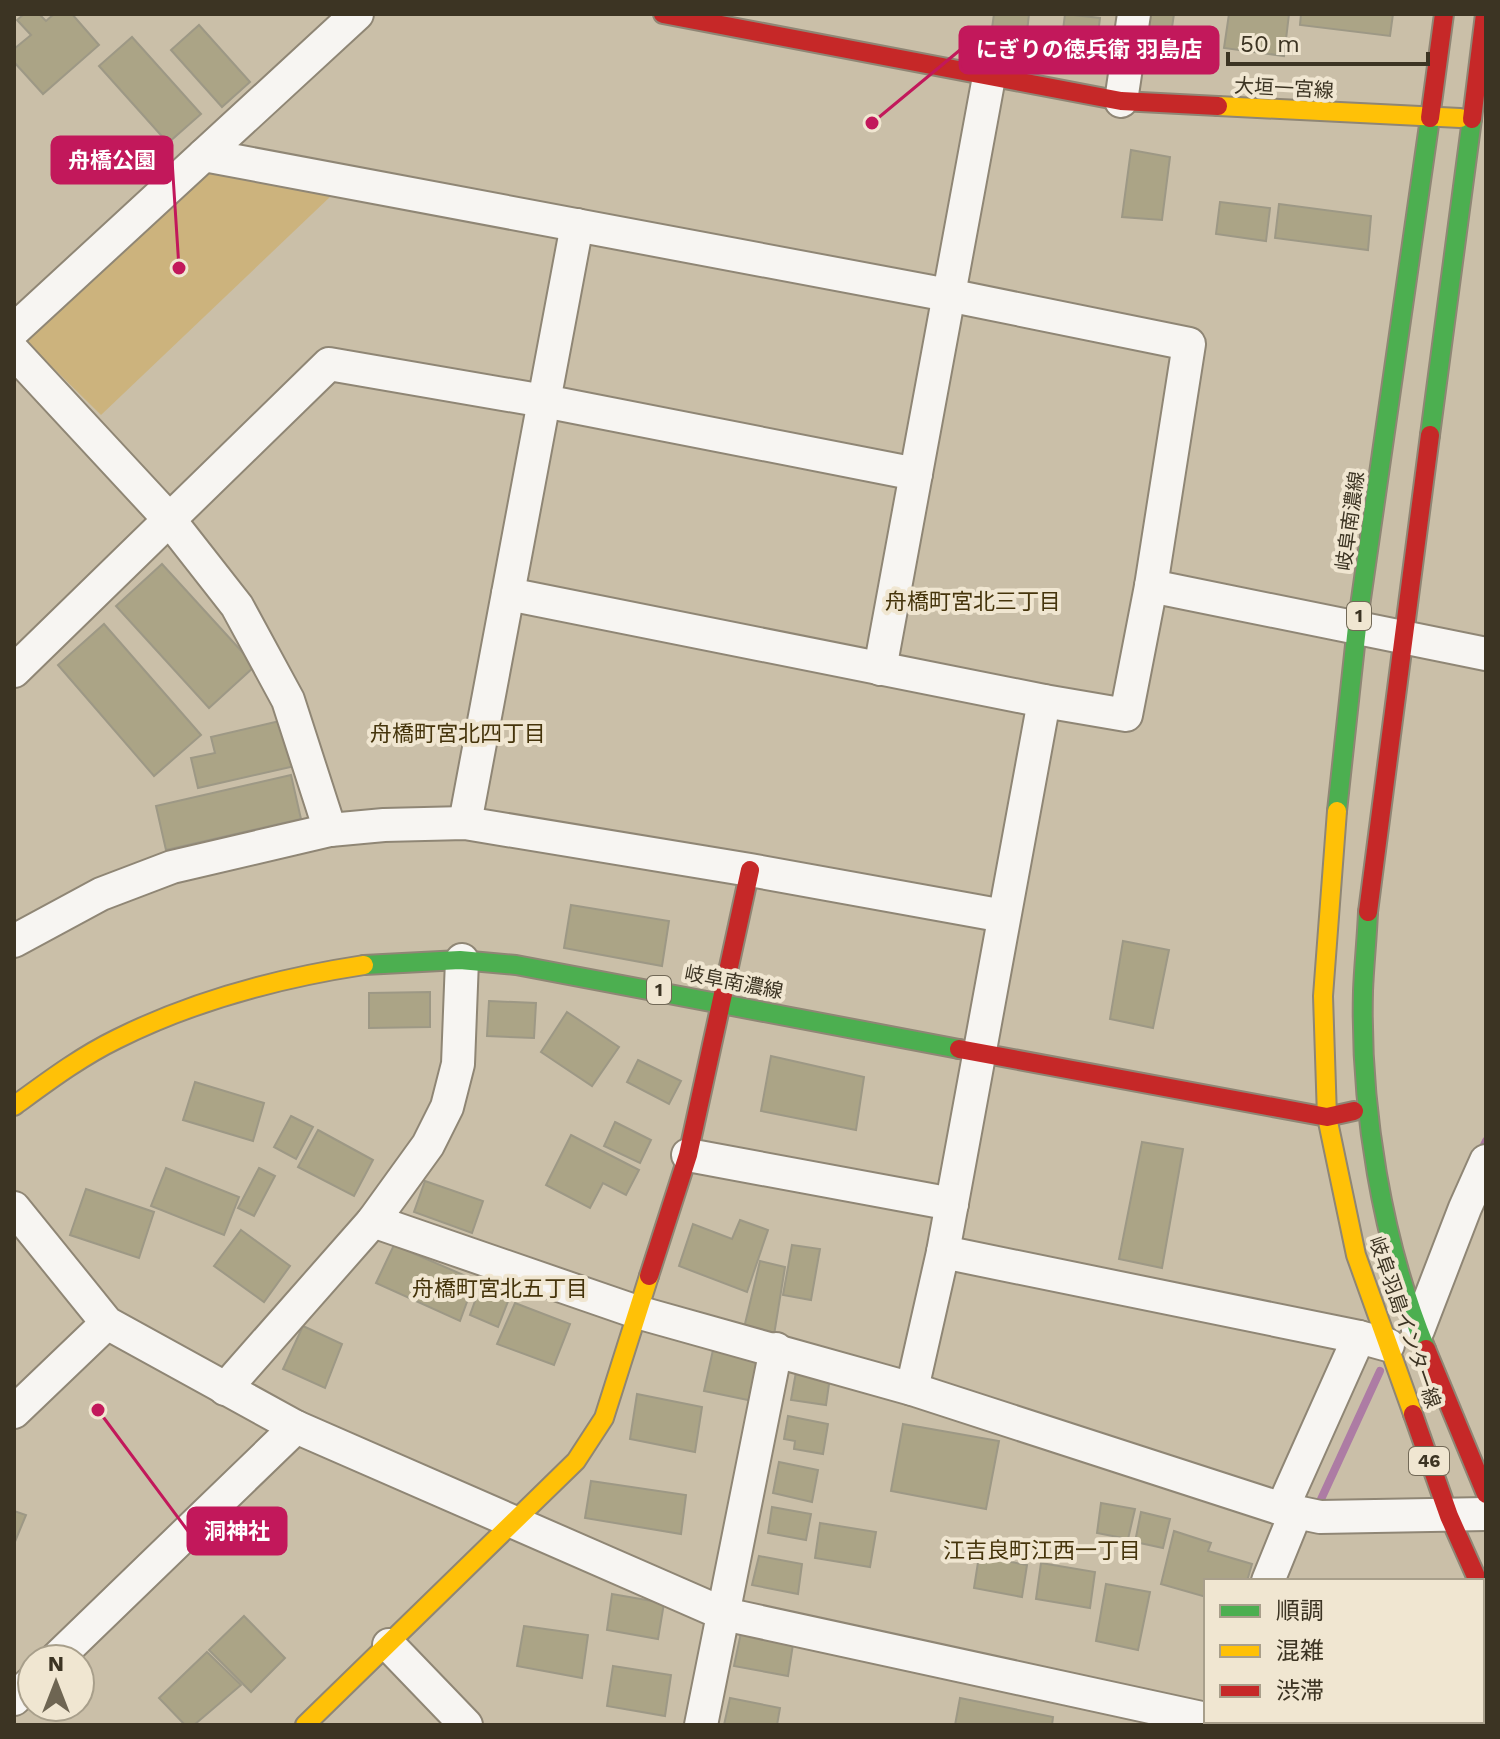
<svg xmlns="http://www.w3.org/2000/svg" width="1500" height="1739" font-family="'Work Sans','Noto Sans JP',sans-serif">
	<rect width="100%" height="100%" fill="#cabfa8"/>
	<path fill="#ccb37d" d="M207,168L332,195L101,415L27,342Z"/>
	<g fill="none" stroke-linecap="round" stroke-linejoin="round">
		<g stroke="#ad7ca4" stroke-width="8">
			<path d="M1479,1155L1486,1141"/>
			<path d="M1317,1508L1380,1371"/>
		</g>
	</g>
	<g fill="#aba486" stroke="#9d9885" stroke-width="2">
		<path d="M24,14H39L46,21L54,14H72L99,45L43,94L14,62V49L31,35L17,20Z"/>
		<path d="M994,14H1029L1027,32L992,28Z"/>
		<path d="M1065,14L1100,18L1097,42L1062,38Z"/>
		<path d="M1146,14H1174L1170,41L1144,38Z"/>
		<path d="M1229,14H1289L1284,56L1224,48Z"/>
		<path d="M1301,14H1393L1390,36L1300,25Z"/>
		<path d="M199,25L250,82L222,107L171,50Z"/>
		<path d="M132,37L201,114L168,143L99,66Z"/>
		<path d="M1131,150L1170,157L1162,220L1122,217Z"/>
		<path d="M1220,202L1270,208L1266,241L1216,234Z"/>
		<path d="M1279,204L1371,216L1368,250L1275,238Z"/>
		<path d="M162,564L255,666L209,708L116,606Z"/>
		<path d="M104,624L201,735L154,776L58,665Z"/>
		<path d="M284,720L295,766L198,788L191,758L215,753L211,737Z"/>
		<path d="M291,775L301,819L166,850L156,806Z"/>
		<path d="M571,905L669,921L662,966L564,948Z"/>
		<path d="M1123,941L1169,950L1153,1028L1110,1019Z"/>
		<path d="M430,992V1027L369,1028V993Z"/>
		<path d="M489,1001L536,1003L534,1038L487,1036Z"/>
		<path d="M567,1012L619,1047L592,1086L541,1052Z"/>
		<path d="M771,1056L864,1077L856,1130L761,1111Z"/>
		<path d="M638,1060L681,1081L669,1104L627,1082Z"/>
		<path d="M195,1082L264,1103L253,1141L183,1120Z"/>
		<path d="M291,1116L313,1127L296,1159L274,1147Z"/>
		<path d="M615,1122L651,1140L640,1163L604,1146Z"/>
		<path d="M318,1130L373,1160L354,1196L298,1167Z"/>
		<path d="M571,1135L639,1170L626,1195L603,1183L590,1208L546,1185Z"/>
		<path d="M1142,1142L1183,1149L1162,1268L1119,1259Z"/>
		<path d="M166,1168L239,1197L224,1235L151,1206Z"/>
		<path d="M259,1168L275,1176L254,1216L238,1208Z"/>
		<path d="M425,1181L483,1201L472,1233L414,1212Z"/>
		<path d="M86,1189L154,1212L139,1258L70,1235Z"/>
		<path d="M740,1220L768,1230L747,1292L679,1266L693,1224L732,1239Z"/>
		<path d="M241,1230L290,1266L264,1302L214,1266Z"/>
		<path d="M394,1245L475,1280L460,1321L376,1283Z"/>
		<path d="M792,1245L820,1249L811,1300L783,1295Z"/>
		<path d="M760,1261L785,1267L774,1335L744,1328Z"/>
		<path d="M483,1279L512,1291L498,1327L470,1315Z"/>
		<path d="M515,1303L570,1324L554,1365L497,1344Z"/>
		<path d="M303,1326L342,1344L325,1388L283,1369Z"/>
		<path d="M713,1350L761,1359L753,1401L704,1391Z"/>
		<path d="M796,1372L830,1377L826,1405L791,1400Z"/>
		<path d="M637,1394L702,1407L695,1452L630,1439Z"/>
		<path d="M788,1416L828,1424L823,1454L794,1449L795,1441L784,1439Z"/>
		<path d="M903,1424L999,1441L986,1509L891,1491Z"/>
		<path d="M779,1462L818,1470L812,1502L773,1493Z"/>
		<path d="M591,1481L686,1495L681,1534L585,1518Z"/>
		<path d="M1101,1503L1135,1509L1128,1539L1097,1533Z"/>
		<path d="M772,1507L811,1514L806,1540L768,1533Z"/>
		<path d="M14,1511L26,1515L14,1544Z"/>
		<path d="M1141,1512L1170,1519L1163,1548L1135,1542Z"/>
		<path d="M820,1523L876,1532L870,1567L815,1558Z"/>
		<path d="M1174,1531L1211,1543L1208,1551L1252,1564L1247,1581H1206V1597L1161,1584Z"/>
		<path d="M759,1556L802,1564L798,1594L752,1585Z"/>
		<path d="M979,1556L1027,1565L1022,1597L974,1588Z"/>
		<path d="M1041,1563L1095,1572L1090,1608L1036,1599Z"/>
		<path d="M1106,1584L1150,1592L1138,1650L1096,1641Z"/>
		<path d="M612,1594L664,1603L658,1639L607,1630Z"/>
		<path d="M244,1616L285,1658L251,1692L209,1650Z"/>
		<path d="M524,1626L588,1635L582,1678L517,1666Z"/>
		<path d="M742,1628L794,1638L788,1676L734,1666Z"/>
		<path d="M207,1652L241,1685L194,1725H185L159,1698Z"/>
		<path d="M613,1666L671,1675L665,1716L607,1706Z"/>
		<path d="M730,1698L780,1708L777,1725H724Z"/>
		<path d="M960,1698L1053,1717L1052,1725H955Z"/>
		<path d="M1482,1706L1486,1707V1725H1432L1433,1721H1482Z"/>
		<path d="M1348,1721H1374L1372,1725H1355Z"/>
	</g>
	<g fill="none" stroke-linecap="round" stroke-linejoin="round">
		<g stroke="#8f8675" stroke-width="36">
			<g id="street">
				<path d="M1121,101L1134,14"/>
				<path d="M204,155L948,295L1189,344L1151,586L1126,715L1044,701L508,594"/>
				<path d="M14,330L357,14"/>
				<path d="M14,352L168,518L237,606L288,700L330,830"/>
				<path d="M1151,586L1486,654"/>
				<path d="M880,669L989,77"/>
				<path d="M14,671L329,364L544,401L916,474"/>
				<path d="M465,823L577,225"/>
				<path d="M14,941L101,894L172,867L330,830L384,825L465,823L750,870L1004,916"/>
				<path d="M688,1155L952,1204"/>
				<path d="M14,1208L107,1323L296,1427L724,1614L1206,1719"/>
				<path d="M373,1221L637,1312L912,1389L1282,1509L1320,1517L1486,1514"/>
				<path d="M943,1252L1359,1337L1388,1345"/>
				<path d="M1418,1330L1465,1208L1486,1161"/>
				<path d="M225,1389L373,1221L428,1145L447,1107L458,1064L462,960"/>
				<path d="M912,1389L943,1252L1044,701"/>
				<path d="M14,1412L107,1323"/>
				<path d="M1282,1509L1359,1337"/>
				<path d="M1268,1581L1296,1512"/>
				<path d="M389,1645L466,1725"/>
				<path d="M56,1659L296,1427"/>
				<path d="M14,1699L32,1682"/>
				<path d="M701,1725L776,1349"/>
				<path d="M1391,1725L1393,1721"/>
			</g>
		</g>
		<g stroke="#8f8675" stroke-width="22">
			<g id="fast">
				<path d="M1430,435L1472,119"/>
				<path d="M1337,811L1357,627L1430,118"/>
				<path d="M1368,912C1367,938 1364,965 1363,991C1360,1107 1382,1242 1426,1349"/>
				<path d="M364,965L460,960L516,965L959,1049"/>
			</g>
		</g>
		<g stroke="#8f8675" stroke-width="22">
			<g id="slow">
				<path d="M1218,106L1460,118"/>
				<path d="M1337,811L1323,996L1327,1117L1356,1255L1413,1414"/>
				<path d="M14,1106C47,1082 80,1057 117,1039C195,1000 279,978 364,965"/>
				<path d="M305,1725L576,1461L604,1418L649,1276"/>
			</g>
		</g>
		<g stroke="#8f8675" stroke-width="22">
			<g id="jam">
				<path d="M663,14L1121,101L1218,106"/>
				<path d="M1430,118L1444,14"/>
				<path d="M1472,119L1485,14"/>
				<path d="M1368,912L1430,435"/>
				<path d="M959,1049L1327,1117L1354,1111"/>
				<path d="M649,1276L688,1155L750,870"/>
				<path d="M1426,1349L1486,1494"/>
				<path d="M1413,1414L1449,1516L1478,1581"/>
			</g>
		</g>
		<use href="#street" stroke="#f7f5f2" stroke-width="32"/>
		<use href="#fast" stroke="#4caf50" stroke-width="18"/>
		<use href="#slow" stroke="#ffc107" stroke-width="18"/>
		<use href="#jam" stroke="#c62828" stroke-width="18"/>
	</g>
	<g text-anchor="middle" stroke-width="8" stroke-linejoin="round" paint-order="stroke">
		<g fill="#f0e6d1" stroke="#726957" stroke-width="2">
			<rect x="1347" y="602" width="24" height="28" rx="6"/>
			<rect x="647" y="976" width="24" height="28" rx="6"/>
			<rect x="1409" y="1447" width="40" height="28" rx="6"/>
		</g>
		<g font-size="18" font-weight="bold" fill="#3c3423">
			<text x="1359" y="622">1</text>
			<text x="659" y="996">1</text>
			<text x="1429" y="1467">46</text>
		</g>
		<g font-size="20" fill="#3c3423" stroke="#f0e6d1">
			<text transform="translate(1284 88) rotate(3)" y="7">大垣一宮線</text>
			<text transform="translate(1350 521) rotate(-82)" y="7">岐阜南濃線</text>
			<text transform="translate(734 982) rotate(11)" y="7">岐阜南濃線</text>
			<text transform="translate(1405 1322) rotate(71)" y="7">岐阜羽島インター線</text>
		</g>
		<g font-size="22" fill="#45340b" stroke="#f0e6d1">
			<text x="973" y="609">舟橋町宮北三丁目</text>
			<text x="458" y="741">舟橋町宮北四丁目</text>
			<text x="500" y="1296">舟橋町宮北五丁目</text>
			<text x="1042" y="1558">江吉良町江西一丁目</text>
		</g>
	</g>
	<path fill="none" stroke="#c2185b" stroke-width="3" d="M872 123L960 50M179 268L172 160M98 1410L188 1531"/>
	<g fill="#c2185b" stroke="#f0e6d1" stroke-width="3">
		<circle cx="872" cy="123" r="8"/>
		<circle cx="179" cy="268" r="8"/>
		<circle cx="98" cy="1410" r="8"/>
	</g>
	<g fill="#c2185b" stroke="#c2185b" stroke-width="3">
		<rect x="960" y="27" width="258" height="46" rx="8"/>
		<rect x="52" y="137" width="120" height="46" rx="8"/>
		<rect x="188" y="1508" width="98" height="46" rx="8"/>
	</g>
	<g font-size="22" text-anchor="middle" font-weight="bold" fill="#fff">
		<text x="1089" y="57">にぎりの徳兵衛 羽島店</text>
		<text x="112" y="168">舟橋公園</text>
		<text x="237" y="1539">洞神社</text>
	</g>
	<rect width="1500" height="1739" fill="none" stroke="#3c3423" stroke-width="32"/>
	<rect x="1204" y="1579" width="280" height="144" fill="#f0e6d1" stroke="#a89f8b" stroke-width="2"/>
	<rect x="1220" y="1605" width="40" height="12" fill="#4caf50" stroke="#a89f8b" stroke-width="2"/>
	<text x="1276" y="1619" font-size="24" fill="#3c3423">順調</text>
	<rect x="1220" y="1645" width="40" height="12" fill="#ffc107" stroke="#a89f8b" stroke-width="2"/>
	<text x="1276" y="1659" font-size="24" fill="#3c3423">混雑</text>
	<rect x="1220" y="1685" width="40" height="12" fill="#c62828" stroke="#a89f8b" stroke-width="2"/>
	<text x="1276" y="1699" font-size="24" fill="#3c3423">渋滞</text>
	<g transform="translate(56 1683)"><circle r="38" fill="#f0e6d1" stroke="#a89f8b" stroke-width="2"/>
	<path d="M0-6L14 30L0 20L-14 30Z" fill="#6e6552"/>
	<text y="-12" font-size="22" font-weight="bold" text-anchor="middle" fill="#3c3423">N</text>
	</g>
	<path d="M1228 52v12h200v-12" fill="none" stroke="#3c3423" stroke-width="4"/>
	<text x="1240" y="52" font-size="24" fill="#3c3423" stroke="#f0e6d1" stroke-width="6" paint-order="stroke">50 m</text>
</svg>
